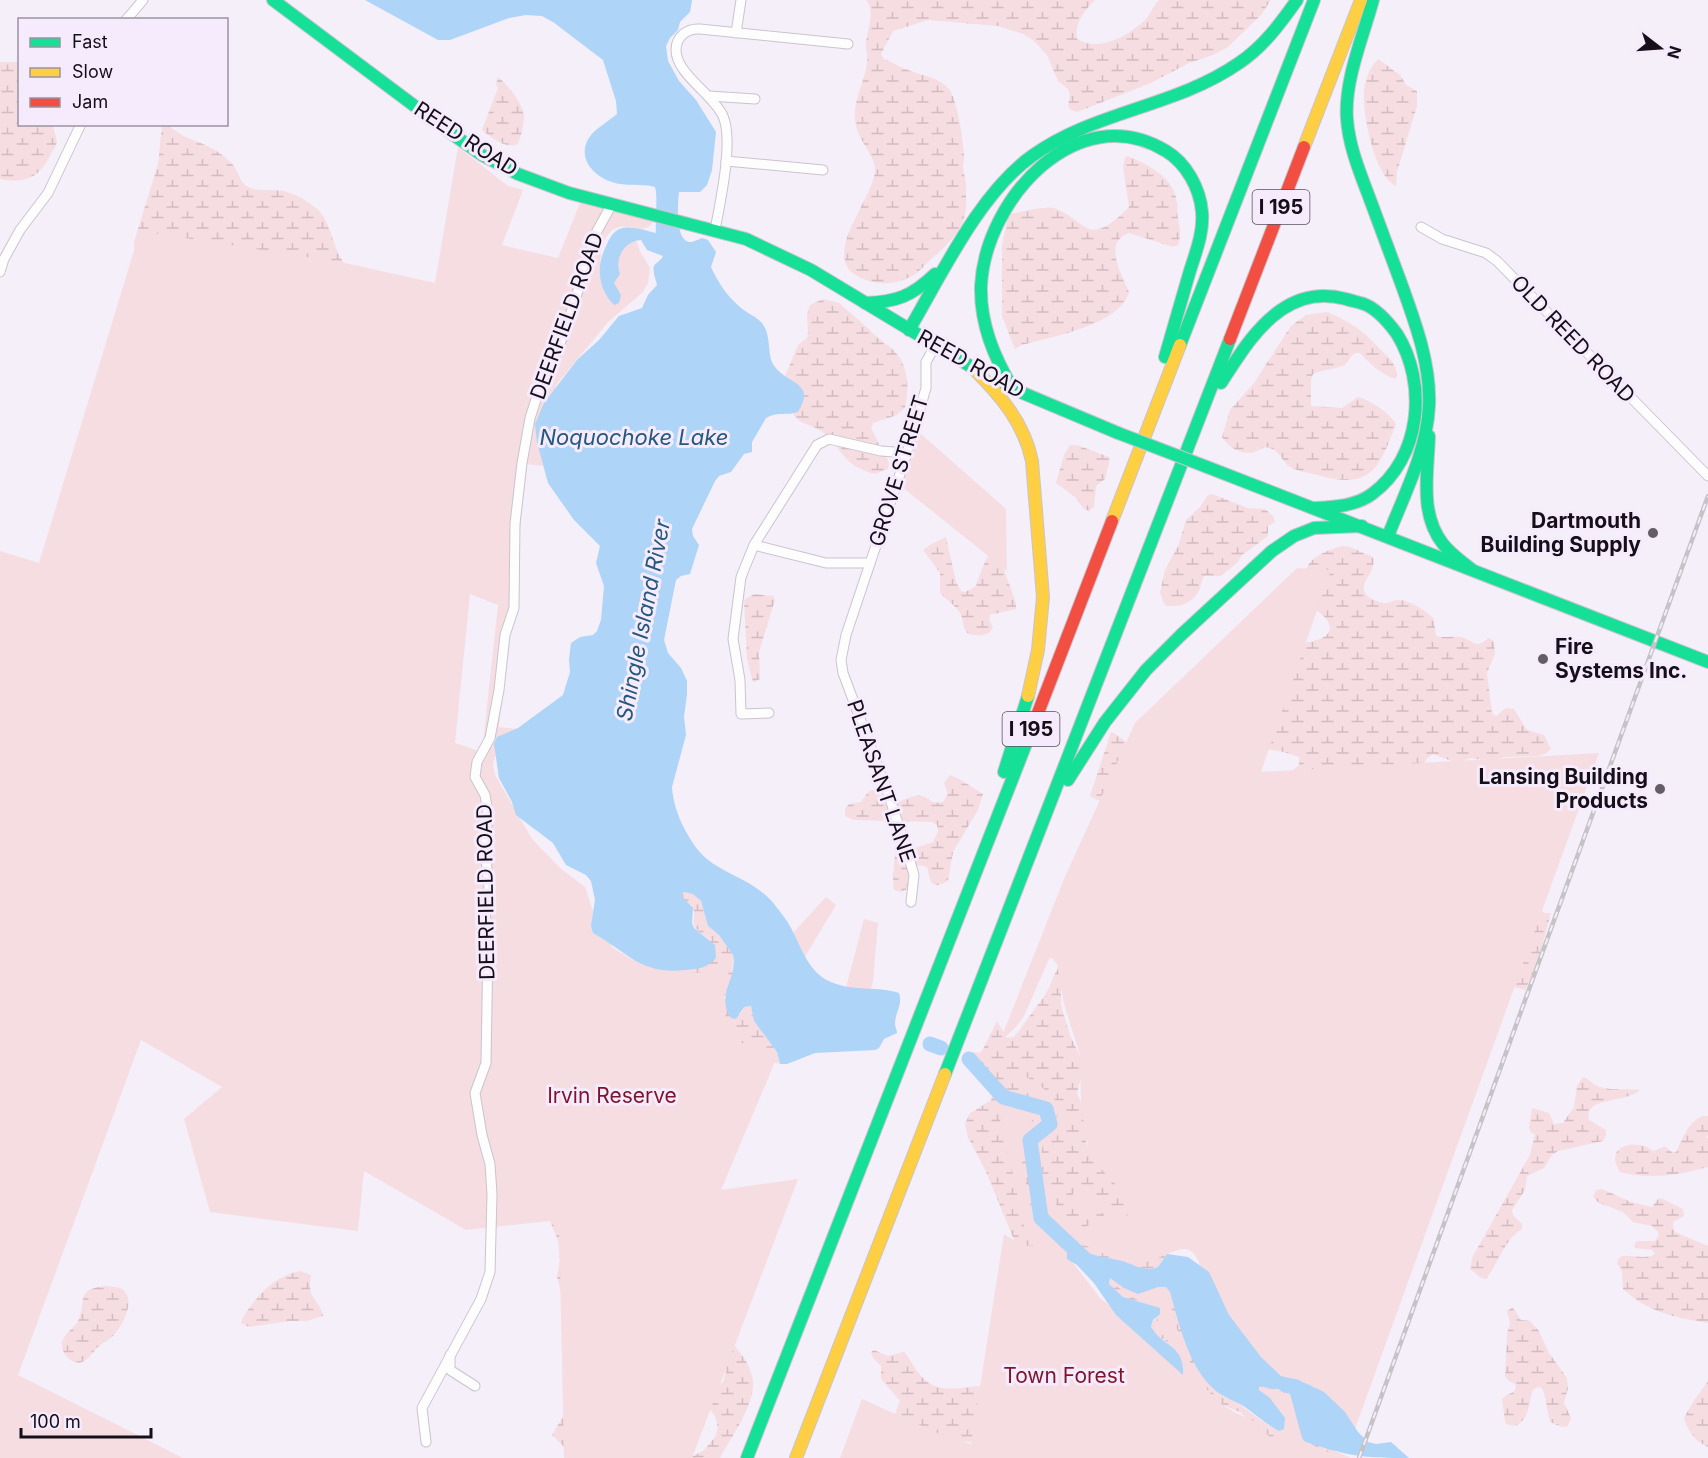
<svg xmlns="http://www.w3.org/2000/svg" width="1708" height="1458" font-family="Inter,sans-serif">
	<defs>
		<pattern id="wetland-marsh" width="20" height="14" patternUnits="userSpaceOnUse" patternTransform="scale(1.5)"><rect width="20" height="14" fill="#f6dde2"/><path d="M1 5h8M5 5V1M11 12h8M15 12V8" fill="none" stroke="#d2bcc1"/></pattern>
	</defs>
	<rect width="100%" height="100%" fill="#f4eff9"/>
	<g fill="url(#wetland-marsh)">
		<path d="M866,0H1095C1085,10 1074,23 1077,39C1100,53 1129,35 1145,20C1151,14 1153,6 1159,0H1271L1261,15L1228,47L1213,55L1189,63L1151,83L1077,112L1071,110L1068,106L1070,95L1068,89L1058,81L1047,55L1033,40L1023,34L998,26L928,20L893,31L881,54L884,59C892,62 900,67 908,70C922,76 937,76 949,89C957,98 963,141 964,154C965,159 963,163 963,168C964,176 967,182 966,190C966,202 967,215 961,226C955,236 946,246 938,253C931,258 925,266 918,272C900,286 873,287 854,274C823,251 875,197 875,169C875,152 852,138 855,110C856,94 866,78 867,62C868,56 866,50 866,44C867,29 876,12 866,0Z"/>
		<path d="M1378,60L1381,61L1400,75L1406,85L1417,91V106L1397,172L1396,186C1374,176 1362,112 1364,90C1365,80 1370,66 1378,60Z"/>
		<path d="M0,62H19L20,124L53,125L57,141C56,147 53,149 51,154C39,178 26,184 0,179Z"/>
		<path d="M498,77C507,84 524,105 524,116C524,126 521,135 518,144C505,149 492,138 482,130L498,88L496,84Z"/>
		<path d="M162,125C169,125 169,126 174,130C186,139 202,142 215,150C221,154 228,159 233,165C239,172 239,182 248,187C256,191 266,190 275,190C289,190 305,199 316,208C333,222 331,250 348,268L135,264L134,242L158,164Z"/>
		<path d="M1127,156C1148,164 1175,178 1177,203C1178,206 1177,209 1177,212C1179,225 1182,233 1178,245L1173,247L1129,233C1102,242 1122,275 1129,292C1121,325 1050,337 1022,345L1015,349L1002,316V246L1008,217L1010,214C1022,212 1047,205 1057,209C1068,214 1076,221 1085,227C1100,237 1119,217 1129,207L1123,168L1125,158Z"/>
		<path d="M823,299L839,303L870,330C876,338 885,342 892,349C908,362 910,388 905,408L897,415L873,423L871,428L889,463L888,469L875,474C842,466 844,449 821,431C812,424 799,425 793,414L798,412L802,388L785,376L798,345L807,338L808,332L807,314L810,305Z"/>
		<path d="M1327,312C1352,323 1362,329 1381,350C1390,359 1397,364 1397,377L1395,379C1381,374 1370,364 1360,353C1348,352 1351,363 1342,366C1333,370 1323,369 1313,374L1311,380V406L1342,408L1358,397C1372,401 1388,412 1396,424C1380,466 1372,490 1321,476C1312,473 1298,472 1290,467C1282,462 1281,452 1270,448C1264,446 1262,449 1257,451C1244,457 1229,448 1222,437L1230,410L1254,383L1291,326L1306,315Z"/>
		<path d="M1070,445H1077L1109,457L1110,459L1105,479L1096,486L1094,507L1089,511L1084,509L1075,497L1056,483L1064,455Z"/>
		<path d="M1212,494L1248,508L1265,509L1273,516L1275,522L1268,526V536L1241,556L1238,562L1221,576H1204C1201,581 1201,589 1197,594C1189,605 1177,608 1165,605L1160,593L1165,570L1178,546L1186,520L1200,507L1208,495Z"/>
		<path d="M946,537L956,582L961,591L965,592L975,587L986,559L991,554L1003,567L1016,603V609L990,615L989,620L993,627C990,633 988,634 982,635C957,637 968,623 958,610C953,604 945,598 940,593V573L923,550L931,544Z"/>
		<path d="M1343,546L1350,547L1373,557C1377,572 1361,580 1364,591C1366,597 1378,603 1384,603C1388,604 1393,600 1397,600C1408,599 1427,611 1434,619L1436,636C1444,638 1455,636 1461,637C1476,641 1473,650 1489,638L1494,641L1495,654L1487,673L1492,713L1496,716L1506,708L1514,709L1527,730L1544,735L1551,749L1545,754L1538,756L1505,757L1490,761L1471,758L1457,763L1433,754L1427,758L1424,764L1106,804L1090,796L1111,732C1119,735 1133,748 1142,754L1286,776L1299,765V757L1284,752L1249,746L1298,643C1309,643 1339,639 1327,620C1324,615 1317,612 1315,607C1312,602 1311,594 1309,589C1308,585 1306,579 1306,575C1304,558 1330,549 1343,546Z"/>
		<path d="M754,594L773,596L775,600L759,652L760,679L753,682L747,659L744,600Z"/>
		<path d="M950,775L961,780L983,794L978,810L953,852L948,881C930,891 931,882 927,867L918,865L913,870L906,890L901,892L894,890C892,881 894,864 895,855L933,842L938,831L937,825L932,822L854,820L845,816V809L849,804L861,802L869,791L873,790C880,794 885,800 894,802C903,803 913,793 922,796C931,798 930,805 943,802L948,794L944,783Z"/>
		<path d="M684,892L693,893L701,901L708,926L719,935L733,955L732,977L724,998L740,1015L744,1007L751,1006L754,1021L777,1052L780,1064L751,1056L664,970L711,940C680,921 702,921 691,905C688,901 683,900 680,895Z"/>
		<path d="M1535,907L1545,913H1551L1536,968L1525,990L1514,987Z"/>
		<path d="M1068,957L1061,990V1005L1070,1035L1082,1060L1083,1070L1077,1093L1089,1122L1086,1143L1094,1157L1119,1178L1167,1254L1158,1267L1147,1270L1118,1260L1092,1256L1073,1247L1067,1259L1021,1247L1014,1240L987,1174L968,1137L965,1124L970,1113L990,1101L994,1092C988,1078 972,1072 969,1057L973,1052L979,1053L982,1051L997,1021L1007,1038L1014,1037C1024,1024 1033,1011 1043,998C1054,982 1052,971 1068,957Z"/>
		<path d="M1583,1077C1590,1079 1593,1085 1600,1087C1614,1091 1627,1088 1640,1090C1625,1104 1583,1096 1589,1120L1606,1130V1135L1603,1141L1558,1151L1552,1155L1544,1168L1527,1176L1525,1190L1512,1210L1513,1215L1522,1224V1229C1503,1241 1499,1263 1486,1279L1481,1278L1470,1269L1473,1256L1530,1155L1535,1134L1531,1133L1529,1128L1532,1108L1549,1113L1554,1124L1563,1123L1574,1107L1577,1086Z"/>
		<path d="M1703,1116H1708V1135L1706,1136L1708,1139V1167C1681,1175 1648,1180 1620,1172C1608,1153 1620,1143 1639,1145C1644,1145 1650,1149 1654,1151L1665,1146L1673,1153L1676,1152C1682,1139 1689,1121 1703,1116Z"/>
		<path d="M1602,1189L1631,1202L1652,1207L1658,1199L1661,1198L1683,1209L1684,1216L1673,1222V1226L1675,1232L1708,1246V1323C1676,1318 1647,1312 1623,1289L1622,1272L1617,1263L1618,1259L1622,1256C1633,1255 1646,1260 1655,1254L1652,1250L1635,1248L1634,1245L1637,1241H1655L1658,1237L1659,1233L1652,1226L1633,1222L1623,1212L1599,1203L1593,1197L1596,1190Z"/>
		<path d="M548,1209L733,1344C741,1353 749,1363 752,1376C759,1400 731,1437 720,1458H690L704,1450L715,1437L718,1428L715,1416L706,1404L710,1390L723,1382L726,1372L723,1367L581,1456L563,1446L552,1435L566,1411L563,1300L557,1277L560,1260L558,1241L548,1216Z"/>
		<path d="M300,1271L311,1275C306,1301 320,1298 323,1316L307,1321H290L249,1327L241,1323L243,1317C258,1295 272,1277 300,1271Z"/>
		<path d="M1110,1278L1166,1287L1170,1291C1177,1315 1183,1339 1194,1361C1202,1378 1261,1422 1279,1431L1274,1390L1286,1387L1293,1389L1301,1398L1305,1417L1324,1446L1351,1458L1280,1457L1242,1413L1216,1402L1167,1342L1155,1334L1151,1327L1153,1321L1160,1314V1308L1123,1297L1109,1284Z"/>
		<path d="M105,1286C111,1287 119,1286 123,1290C136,1300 123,1325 114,1335C110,1339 104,1342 99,1346C93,1351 90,1359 82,1362C77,1364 70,1361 66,1356C54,1338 71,1333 78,1321C87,1304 74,1289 105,1286Z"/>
		<path d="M1513,1307L1521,1320L1530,1321L1539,1331L1549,1353L1567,1378L1568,1388L1564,1403L1571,1418L1568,1426L1562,1427L1550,1422L1544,1393L1542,1388L1537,1387L1532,1391C1529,1405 1529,1420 1515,1426L1506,1424L1505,1421L1502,1399C1508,1392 1518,1394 1515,1384L1509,1381L1505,1376L1507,1334L1510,1323L1507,1311Z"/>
		<path d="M874,1350L888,1356L904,1352C911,1359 915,1371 924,1379C940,1395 963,1386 983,1386L976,1442L952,1441L893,1419L900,1401L881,1379V1366L873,1358L871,1352Z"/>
		<path d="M1708,1381V1447C1695,1441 1688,1432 1684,1418L1693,1402Z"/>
	</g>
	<g fill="#f6dde2" fill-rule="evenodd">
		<path d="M458,147L508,186L523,190L502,245L558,258L580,203L654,221C644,236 633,224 619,227C603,231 599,254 601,268L635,238L641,253L650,268L648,283L643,292L609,321L556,385L553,467L527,464L499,727L518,729L495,757L493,765L495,775L532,839L560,868L585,887L595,917L613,948L633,960L652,967L675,971L701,973L710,971L714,969L721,958L727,957L730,965L723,1002L727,1024L740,1042L777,1057L721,1190L798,1179L692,1458H564L559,1220L466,1230L364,1171L358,1231L210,1212L184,1119L222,1087L141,1040L18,1375L183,1458H0V551L39,563L140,231L345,263L435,283ZM470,594L498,605L482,752L455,743Z"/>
		<path d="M913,427L1006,509L1007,571L897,483Z"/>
		<path d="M1297,568L1331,570L1261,772L1599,753L1351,1440L1299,1388L1226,1369C1220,1345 1208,1264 1191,1251C1181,1243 1155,1263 1140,1263C1131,1263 1121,1259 1113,1257C1070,1244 1038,1213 1032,1167C1031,1156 1029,1146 1034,1136C1047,1130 1060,1126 1057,1109L1030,1090L1014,1084L1002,1076L1008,1070C1031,1074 1073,1105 1064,1132L1050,1137L1043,1143L1041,1157L1043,1180L1052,1191L1061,1218L1070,1227L1081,1230L1090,1224L1103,1222L1105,1219L1103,1213L1083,1210L1073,1205L1072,1196L1075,1190L1081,1191L1111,1208L1121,1218H1126L1130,1210L1126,1196L1093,1160L1089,1152L1081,1107L1080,1055L1064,1004L1057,964L1052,958L1049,959L1024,1016L1015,1028L1001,1041L1002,1036L1064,879L1135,723Z"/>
		<path d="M826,897L836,905L803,960L792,934Z"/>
		<path d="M864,919L878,923L873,982L870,990L843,999Z"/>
		<path d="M1017,1104L1029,1108L1034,1114L1033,1119L1024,1134L1021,1151L1023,1171L1031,1208L1100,1298L1123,1316L1170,1345L1155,1315L1146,1304L1126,1294L1105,1276L1159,1282C1170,1296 1172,1313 1177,1329C1186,1357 1202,1393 1229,1409C1237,1414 1246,1417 1254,1421C1262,1426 1266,1436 1274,1439L1276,1435L1273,1425L1242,1383L1280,1389L1294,1402C1297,1409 1295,1417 1297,1425C1303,1446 1325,1450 1342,1458H840L862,1399L940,1434L971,1444L1004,1234C1015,1242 1029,1249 1041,1245L1024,1226L1011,1165L1000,1130V1121L1004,1111L1010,1105Z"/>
	</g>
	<g fill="#aed4f7">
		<path d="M365,0H692L690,12L680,22L678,30L670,38L666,46L668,61L679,81L696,100L716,132L712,170L707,185L700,192H679C678,202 674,244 692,242C696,241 699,239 702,238L708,240L716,252L711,267C718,283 728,297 741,308C749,315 760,317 765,328C771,340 767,357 775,367C789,385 816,382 798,412C787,416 777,411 766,418L752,442V452L744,454L731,472L719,476L715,481L692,529L693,536L699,545L690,574L681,576L676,580L664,640L668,653L681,668L687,681V694L684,717L686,735L672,787C673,809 685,833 698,850C715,871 743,876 763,893C771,899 778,909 784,917C800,938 804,971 831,982C854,992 879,986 899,993C903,1005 895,1012 895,1024C895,1027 897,1030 897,1033L884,1039L879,1048L875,1050L815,1053L787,1064H780L777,1052L754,1021L751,1006L744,1007L736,1019L731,1018C715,994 738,979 733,955L719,935L708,926L701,901L693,894L684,892L681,895L693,908L692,923L694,928L715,945L716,958C707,968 698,969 686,970C640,975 629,953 593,933L591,926L595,900L591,881L586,875L566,865L553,843L516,815L512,802L499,778L494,744L497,737L518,728L563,695L570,672L569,659L571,643L580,637L593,635L597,631L601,620L604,586L596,563L600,546L574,520L548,483L537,442L535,424L544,403L577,360L599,340L619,316L642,308L648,295L657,285C656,279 652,271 654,266C656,262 661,261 663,256L647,250L641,240C624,241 614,259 620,274L614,283L621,295L619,303L614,305C597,288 596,264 607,244C610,237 615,229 623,228C632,226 647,231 656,233C655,220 658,196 655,187C641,183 625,187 612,182C592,176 575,155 591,135C598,127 609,121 617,114L616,101L603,60L553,22L542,16L526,15L509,18L450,40H438Z"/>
		<path d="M1073,1247C1088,1254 1101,1257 1118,1260C1132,1263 1144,1273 1158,1267L1167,1254L1188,1257L1209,1272L1229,1315L1261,1357L1281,1376L1305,1383L1324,1392L1345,1412L1358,1432L1368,1442L1376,1444L1391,1442L1409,1458C1381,1458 1347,1458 1324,1446C1307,1433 1304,1392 1290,1388C1285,1387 1281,1389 1276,1389C1270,1390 1265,1386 1259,1387V1390L1270,1398L1285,1418L1284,1429L1279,1431C1266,1424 1256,1415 1245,1407C1236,1401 1225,1398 1216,1391C1189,1369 1179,1324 1170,1292L1166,1287H1158L1138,1294L1124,1288L1110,1278L1109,1284L1123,1297L1160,1308V1314L1153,1320L1151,1327C1163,1347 1185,1345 1183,1375L1116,1315L1094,1283L1077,1265L1067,1259V1251Z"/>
	</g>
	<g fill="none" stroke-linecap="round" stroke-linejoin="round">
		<g stroke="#aed4f7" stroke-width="15">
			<path d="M930,1044L941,1048"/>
			<path d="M969,1059L1003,1097L1046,1109L1050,1124L1030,1140L1041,1218L1086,1260"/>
			<path d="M1285,1385L1296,1387L1309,1435L1334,1443"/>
		</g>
		<g stroke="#c9c4ce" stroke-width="11">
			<g id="street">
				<path d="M126,20L143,0"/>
				<path d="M736,33L741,0"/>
				<path d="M709,96L755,99"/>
				<path d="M726,161L823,170"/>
				<path d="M1421,227L1442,239L1486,253L1497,261L1708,476"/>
				<path d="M715,230C720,203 734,141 723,116C713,94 676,74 676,50C676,36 688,28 700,29L848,44"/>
				<path d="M0,272L4,259L20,230L48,193L81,124"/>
				<path d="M754,545L826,563H870"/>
				<path d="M769,713L741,714L740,680L733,639L741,577L754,545L817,445L829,439L881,451L907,453"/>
				<path d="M911,902L914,875L908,854L889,796L843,673L841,660L846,635L907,453L926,388V362L935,346"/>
				<path d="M450,1355V1370L475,1386"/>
				<path d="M426,1442L422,1408L481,1299L490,1272L492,1194L490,1164L482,1135L475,1093L486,1063L488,945L485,911L489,888L485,850L488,813L485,795L475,777L477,762L490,738L499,690L505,635L514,608L515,524L522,463L530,418L539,390L554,359L567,325L597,231L612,204"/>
			</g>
		</g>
		<g stroke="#c9c4ce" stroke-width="14">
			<g id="fast">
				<path d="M273,0L448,131L482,155L518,174L569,193L746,239L811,270L980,372"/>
				<path d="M1373,0C1363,37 1344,81 1347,119C1349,148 1361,175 1371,202C1381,229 1391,256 1401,283C1415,322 1431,364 1429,406C1427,451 1404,495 1388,536"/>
				<path d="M865,303C897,302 912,296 935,274"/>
				<path d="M909,330C942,274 979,194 1032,156C1094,111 1176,107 1239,63C1263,47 1280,24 1297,0"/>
				<path d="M1180,345L1314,0"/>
				<path d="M1221,383C1238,357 1255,328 1281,310C1301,296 1324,293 1346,299C1352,301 1358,302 1364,304C1377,309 1389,323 1397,334C1428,384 1421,458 1372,494C1356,506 1334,507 1315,508"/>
				<path d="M1006,386L1118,433"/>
				<path d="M1013,389C994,357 980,324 981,286C985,200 1077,97 1166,151C1186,163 1200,188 1202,212C1204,233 1195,254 1189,274C1181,302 1173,329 1165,357"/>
				<path d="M1429,436C1428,472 1419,514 1443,544C1451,554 1461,561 1471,569"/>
				<path d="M1207,467L1708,662"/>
				<path d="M1004,772L1028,696"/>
				<path d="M1068,780L1105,722L1146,670L1181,635L1272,551L1294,536L1314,528L1362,526"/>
				<path d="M945,1074L1230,339"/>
				<path d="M747,1458L1031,731"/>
			</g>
		</g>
		<g stroke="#c9c4ce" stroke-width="14">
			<g id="slow">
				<path d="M1304,147L1361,0"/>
				<path d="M974,369C1001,396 1024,423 1032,461L1043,597L1038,650L1028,696"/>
				<path d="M1112,521L1180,345"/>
				<path d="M796,1458L945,1074"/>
			</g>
		</g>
		<g stroke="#c9c4ce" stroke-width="14">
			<g id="jam">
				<path d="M1230,339L1304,147"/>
				<path d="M1031,731L1112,521"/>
			</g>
		</g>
		<use href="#street" stroke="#fdfdfe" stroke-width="9"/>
		<use href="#fast" stroke="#16e098" stroke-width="12"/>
		<use href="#slow" stroke="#ffcf43" stroke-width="12"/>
		<use href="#jam" stroke="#f24e42" stroke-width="12"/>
		<g stroke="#c4c3c5" stroke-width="4.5">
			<path id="rail" d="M1359,1458L1708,496"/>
		</g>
		<use href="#rail" stroke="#f5ebfd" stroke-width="2" stroke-dasharray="7" stroke-linecap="butt"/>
		<g stroke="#c9c4ce" stroke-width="14" stroke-linecap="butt">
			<path id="fast-bridge" d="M1118,433L1207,467"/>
		</g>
		<use href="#fast-bridge" stroke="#16e098" stroke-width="12"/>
	</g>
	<g fill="#635d67" stroke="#f5ebfd" stroke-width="2">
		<circle cx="1653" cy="533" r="6"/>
		<circle cx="1543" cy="659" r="6"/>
		<circle cx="1660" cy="789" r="6"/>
	</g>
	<g text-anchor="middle" stroke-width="6" stroke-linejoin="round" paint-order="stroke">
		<g fill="#f5ebfd" stroke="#58515d" stroke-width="1.5">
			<rect x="1252.5" y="190" width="57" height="34" rx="4.5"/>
			<rect x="1002.5" y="712" width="57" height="34" rx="4.5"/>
		</g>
		<g font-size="20" font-weight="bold" fill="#150f19">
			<text x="1281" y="214">I 195</text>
			<text x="1031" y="736">I 195</text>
		</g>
		<g font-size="21" fill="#150f19" stroke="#f5ebfd">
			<text transform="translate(466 139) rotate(33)" y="7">REED ROAD</text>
			<text transform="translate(567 316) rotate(-70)" y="7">DEERFIELD ROAD</text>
			<text transform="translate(1573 339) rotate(46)" y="7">OLD REED ROAD</text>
			<text transform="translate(971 364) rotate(29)" y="7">REED ROAD</text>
			<text transform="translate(899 471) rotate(-73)" y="7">GROVE STREET</text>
			<text transform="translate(881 781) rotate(71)" y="7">PLEASANT LANE</text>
			<text transform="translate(486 892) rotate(-91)" y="7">DEERFIELD ROAD</text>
		</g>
		<g font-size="21" font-weight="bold" fill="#150f19" stroke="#f5ebfd" text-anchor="end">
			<text x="1641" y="528">Dartmouth<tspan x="1641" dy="24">Building Supply</tspan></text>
			<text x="1555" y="654" text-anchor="start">Fire<tspan x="1555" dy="24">Systems Inc.</tspan></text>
			<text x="1648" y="784">Lansing Building<tspan x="1648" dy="24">Products</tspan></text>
		</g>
		<g font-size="21" fill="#7e1429" stroke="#f5ebfd">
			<text x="612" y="1103">Irvin Reserve</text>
			<text x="1064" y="1383">Town Forest</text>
		</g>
		<g font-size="22" font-style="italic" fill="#24597f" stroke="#f5ebfd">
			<text x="634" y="445">Noquochoke Lake</text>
			<text transform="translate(643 620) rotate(-79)" y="8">Shingle Island River</text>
		</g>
	</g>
	<rect x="18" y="18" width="210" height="108" fill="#f5ebfd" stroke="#9b93a2" stroke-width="1.5"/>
	<rect x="30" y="38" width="30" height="9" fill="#16e098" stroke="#9b93a2" stroke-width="1.5"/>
	<text x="72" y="48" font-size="18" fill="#150f19">Fast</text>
	<rect x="30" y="68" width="30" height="9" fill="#ffcf43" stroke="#9b93a2" stroke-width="1.5"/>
	<text x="72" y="78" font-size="18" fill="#150f19">Slow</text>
	<rect x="30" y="98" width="30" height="9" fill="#f24e42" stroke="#9b93a2" stroke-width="1.5"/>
	<text x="72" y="108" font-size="18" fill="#150f19">Jam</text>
	<g transform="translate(1660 48) rotate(107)" stroke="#f5ebfd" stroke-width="4.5" paint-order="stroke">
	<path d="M0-4.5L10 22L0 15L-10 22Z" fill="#150f19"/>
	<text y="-9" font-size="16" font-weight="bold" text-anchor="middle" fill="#150f19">N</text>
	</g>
	<path d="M21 1428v9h130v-9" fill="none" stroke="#150f19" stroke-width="3"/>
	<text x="30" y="1428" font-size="18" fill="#150f19" stroke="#f5ebfd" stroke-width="4.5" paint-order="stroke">100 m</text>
</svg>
